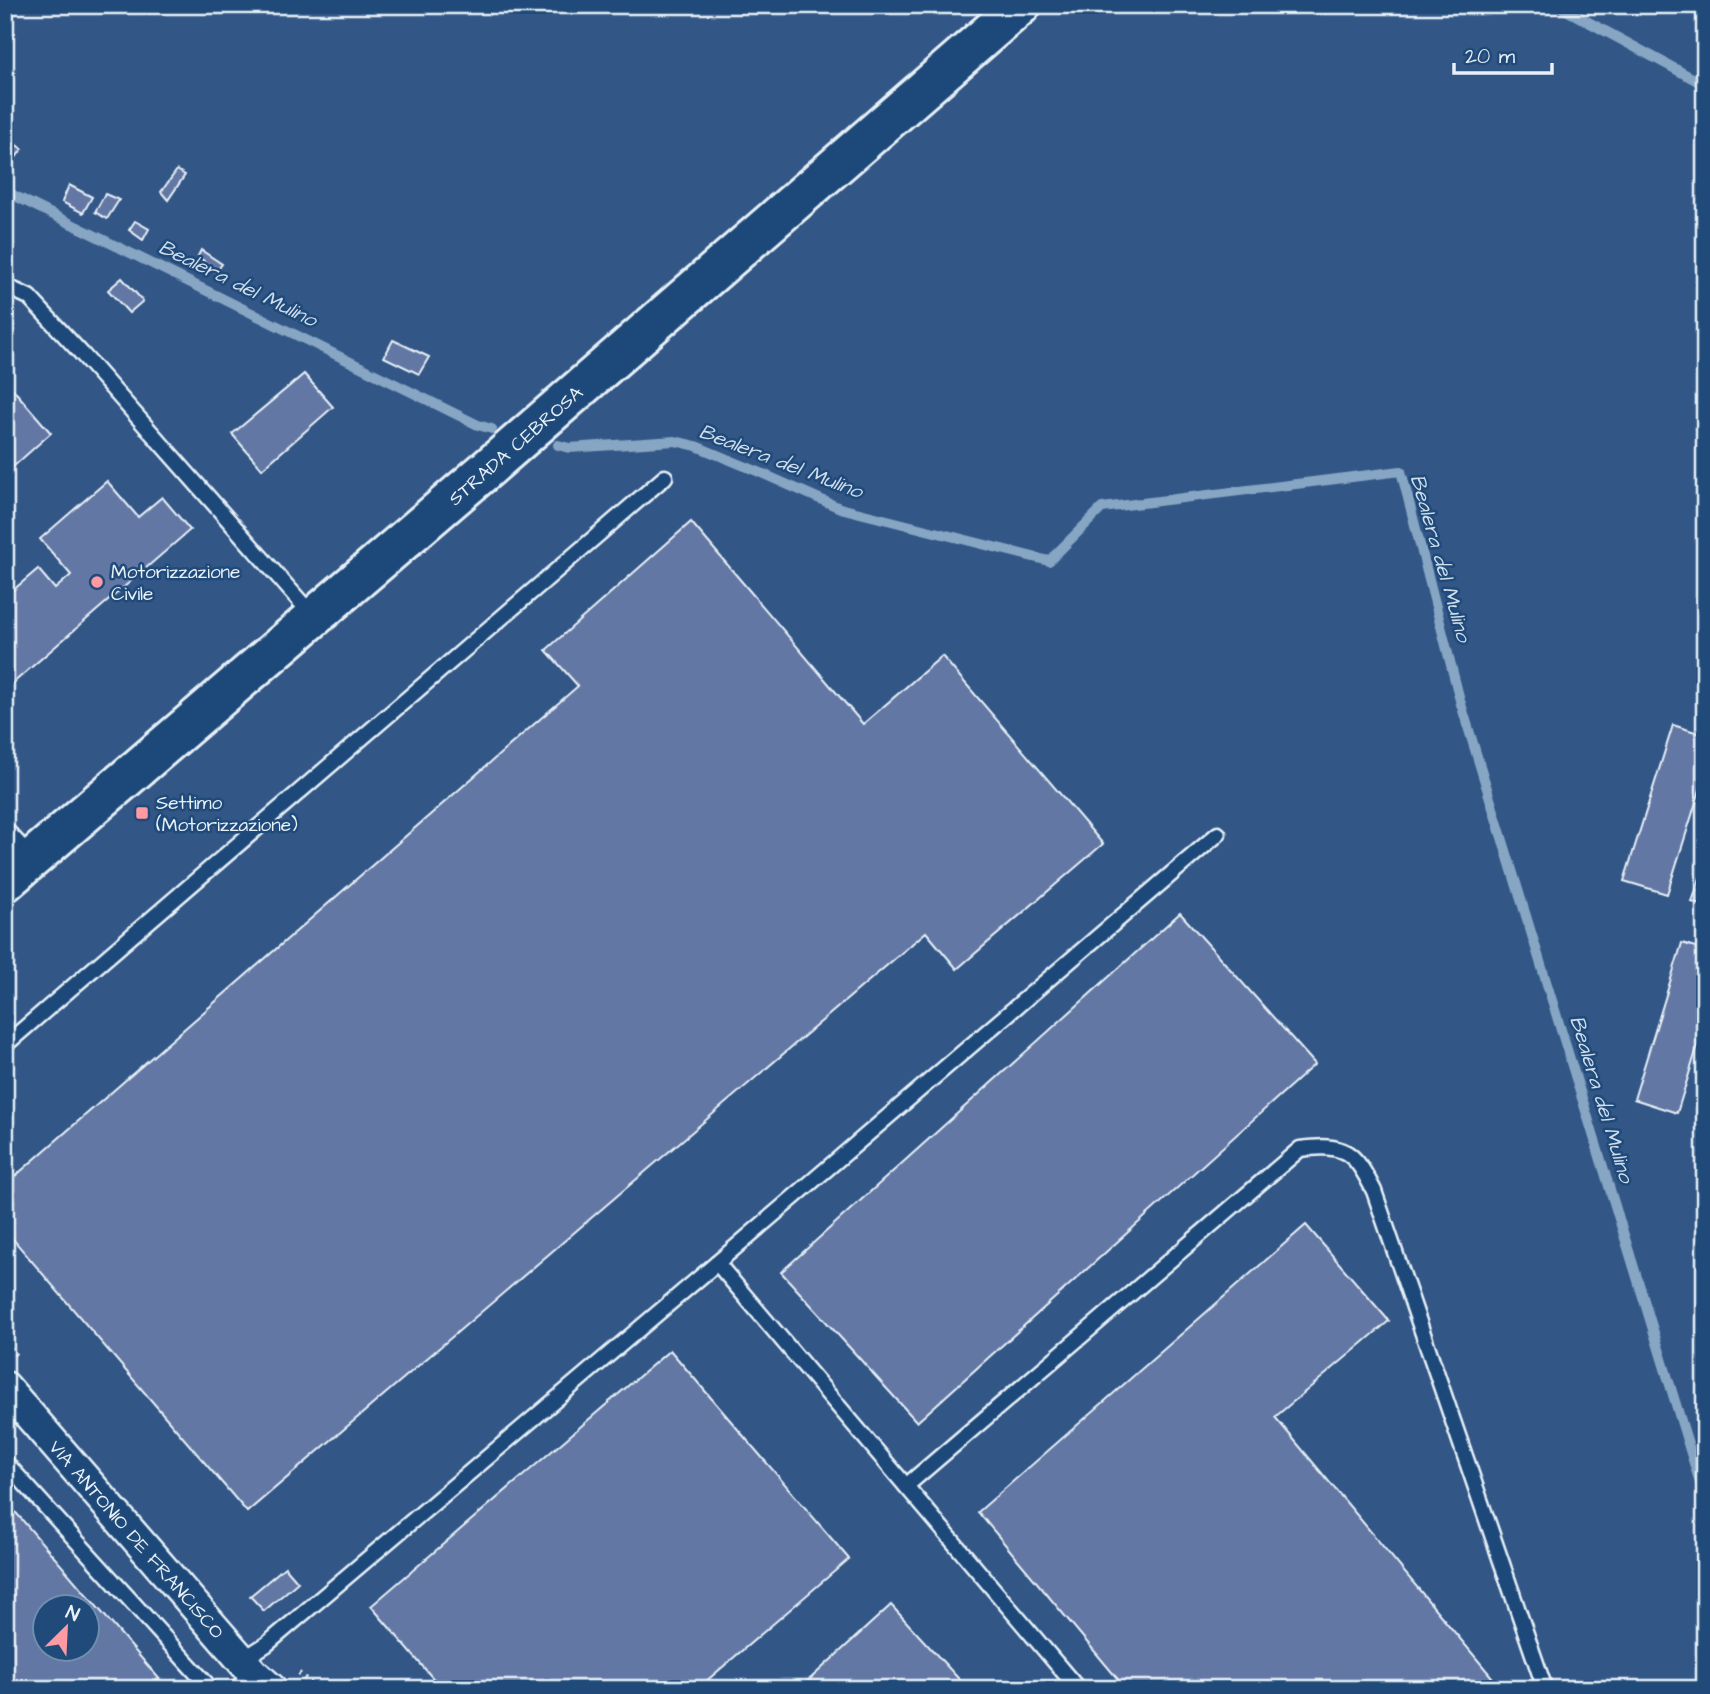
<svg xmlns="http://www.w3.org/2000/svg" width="1710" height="1694" font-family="'Architects Daughter',sans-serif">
	<rect width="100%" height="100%" fill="#325686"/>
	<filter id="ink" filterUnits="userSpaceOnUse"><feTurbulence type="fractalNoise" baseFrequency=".0143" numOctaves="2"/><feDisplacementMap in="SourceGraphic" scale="14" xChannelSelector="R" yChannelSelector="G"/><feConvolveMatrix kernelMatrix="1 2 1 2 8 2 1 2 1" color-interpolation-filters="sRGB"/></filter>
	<g filter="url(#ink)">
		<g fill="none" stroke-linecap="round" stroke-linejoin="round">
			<g stroke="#87a6c4" stroke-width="10">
				<path d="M1557,5L1705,85"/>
				<path d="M5,191L478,425L492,429"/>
				<path d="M558,445L569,448L675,441L696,446L759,472L840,508L1049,561L1102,508L1401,471L1461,704L1705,1499"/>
			</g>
		</g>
		<g fill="#6477a4" stroke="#e8f1f8" stroke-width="2" fill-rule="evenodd">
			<path d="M5,137L22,149L15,159L5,153Z"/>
			<path d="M177,170L185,175L168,200L161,192Z"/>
			<path d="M69,185L92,197L83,213L62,202Z"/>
			<path d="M105,194L119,200L107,219L95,212Z"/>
			<path d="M135,221L149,229L143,240L129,230Z"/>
			<path d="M201,250L222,264L216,272L198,256Z"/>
			<path d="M122,278L143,301L129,313L108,290Z"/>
			<path d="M393,340L429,357L419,374L384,357Z"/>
			<path d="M304,374L333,407L262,469L232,434Z"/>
			<path d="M5,380L51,433L5,474Z"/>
			<path d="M107,481L138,517L162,497L190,530L5,690V597L38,569L55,589L71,575L40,539Z"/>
			<path d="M691,522L863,724L942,656L1103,844L957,969L926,932L247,1512L5,1230V1185L578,686L546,650Z"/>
			<path d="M1673,725L1705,735V774L1667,894L1624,881Z"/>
			<path d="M1705,863V906L1692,902Z"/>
			<path d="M1180,913L1315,1064L917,1422L781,1272Z"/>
			<path d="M1682,943L1705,950V1022L1677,1113L1634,1099Z"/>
			<path d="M1306,1225L1389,1321L1275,1417L1502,1689H1126L978,1512Z"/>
			<path d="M670,1350L849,1559L697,1689H493L488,1684L482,1689H442L371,1606Z"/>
			<path d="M5,1500L168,1689H5ZM46,1606H88V1648H46Z"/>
			<path d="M285,1567L298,1582L264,1611L250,1596Z"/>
			<path d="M891,1605L968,1689H799Z"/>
		</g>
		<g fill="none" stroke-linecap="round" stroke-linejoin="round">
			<g stroke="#e8f1f8" stroke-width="19">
				<g id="lane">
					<path d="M5,286L29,297L82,354L313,616"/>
					<path d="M5,829L32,858"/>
					<path d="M5,1045L665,477"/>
					<path d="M717,1263L1078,1689"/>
					<path d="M5,1462L211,1689"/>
					<path d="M906,1486L1300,1149C1345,1143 1354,1151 1374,1191L1545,1689"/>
					<path d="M242,1660L267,1644L717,1263L1218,834"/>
					<path d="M236,1689L253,1673"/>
				</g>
			</g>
			<g stroke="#e8f1f8" stroke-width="35">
				<path id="street" d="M5,1387L253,1673L271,1689"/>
			</g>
			<g stroke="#e8f1f8" stroke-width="44">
				<path id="secondary" d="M5,882L487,469L1021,5"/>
			</g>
			<g stroke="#e8f1f8" stroke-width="4.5" stroke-dasharray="2 5" stroke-linecap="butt">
				<path d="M5,1343L19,1358"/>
				<path d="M299,1673L317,1689"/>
			</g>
			<use href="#lane" stroke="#1f4a7a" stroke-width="14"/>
			<use href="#street" stroke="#1f4a7a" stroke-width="30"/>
			<use href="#secondary" stroke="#1f4a7a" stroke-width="38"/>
		</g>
	</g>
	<g fill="#ff9aa2" stroke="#1f4a7a" stroke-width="2.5">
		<circle cx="97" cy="582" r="7"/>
		<rect x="135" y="806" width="14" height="14" rx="3.5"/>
	</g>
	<g text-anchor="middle" stroke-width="5" stroke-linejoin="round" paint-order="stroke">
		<g font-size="19" fill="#e8f1f8" stroke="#1f4a7a">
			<text transform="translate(515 445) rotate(-41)" y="7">STRADA CEBROSA</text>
			<text transform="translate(137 1539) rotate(49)" y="7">VIA ANTONIO DE FRANCISCO</text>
		</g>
		<g font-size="19" fill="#e8f1f8" stroke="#1f4a7a" text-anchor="start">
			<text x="111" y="578">Motorizzazione<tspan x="111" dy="22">Civile</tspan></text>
			<text x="156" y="809">Settimo<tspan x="156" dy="22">(Motorizzazione)</tspan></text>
		</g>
		<g font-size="21" font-style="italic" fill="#d0deeb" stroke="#1f4a7a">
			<text transform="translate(238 283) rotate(26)" y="7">Bealera del Mulino</text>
			<text transform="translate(781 461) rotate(21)" y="7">Bealera del Mulino</text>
			<text transform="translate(1441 558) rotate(74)" y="7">Bealera del Mulino</text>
			<text transform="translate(1602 1099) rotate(73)" y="7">Bealera del Mulino</text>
		</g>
	</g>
	<rect width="1710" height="1694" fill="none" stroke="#1f4a7a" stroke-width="28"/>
	<rect x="14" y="14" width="1682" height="1666" fill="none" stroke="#e8f1f8" stroke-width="2.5" filter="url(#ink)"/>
	<g transform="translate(66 1628) rotate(24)"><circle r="33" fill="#1f4a7a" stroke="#6f8dac" stroke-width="2"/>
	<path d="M0-5L12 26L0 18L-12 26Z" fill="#ff9aa2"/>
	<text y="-10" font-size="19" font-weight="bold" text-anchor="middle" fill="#e8f1f8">N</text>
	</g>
	<path d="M1454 63v10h98v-10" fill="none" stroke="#e8f1f8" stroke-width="3.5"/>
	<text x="1465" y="63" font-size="21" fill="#e8f1f8" stroke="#1f4a7a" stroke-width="5" paint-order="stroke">20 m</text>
</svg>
